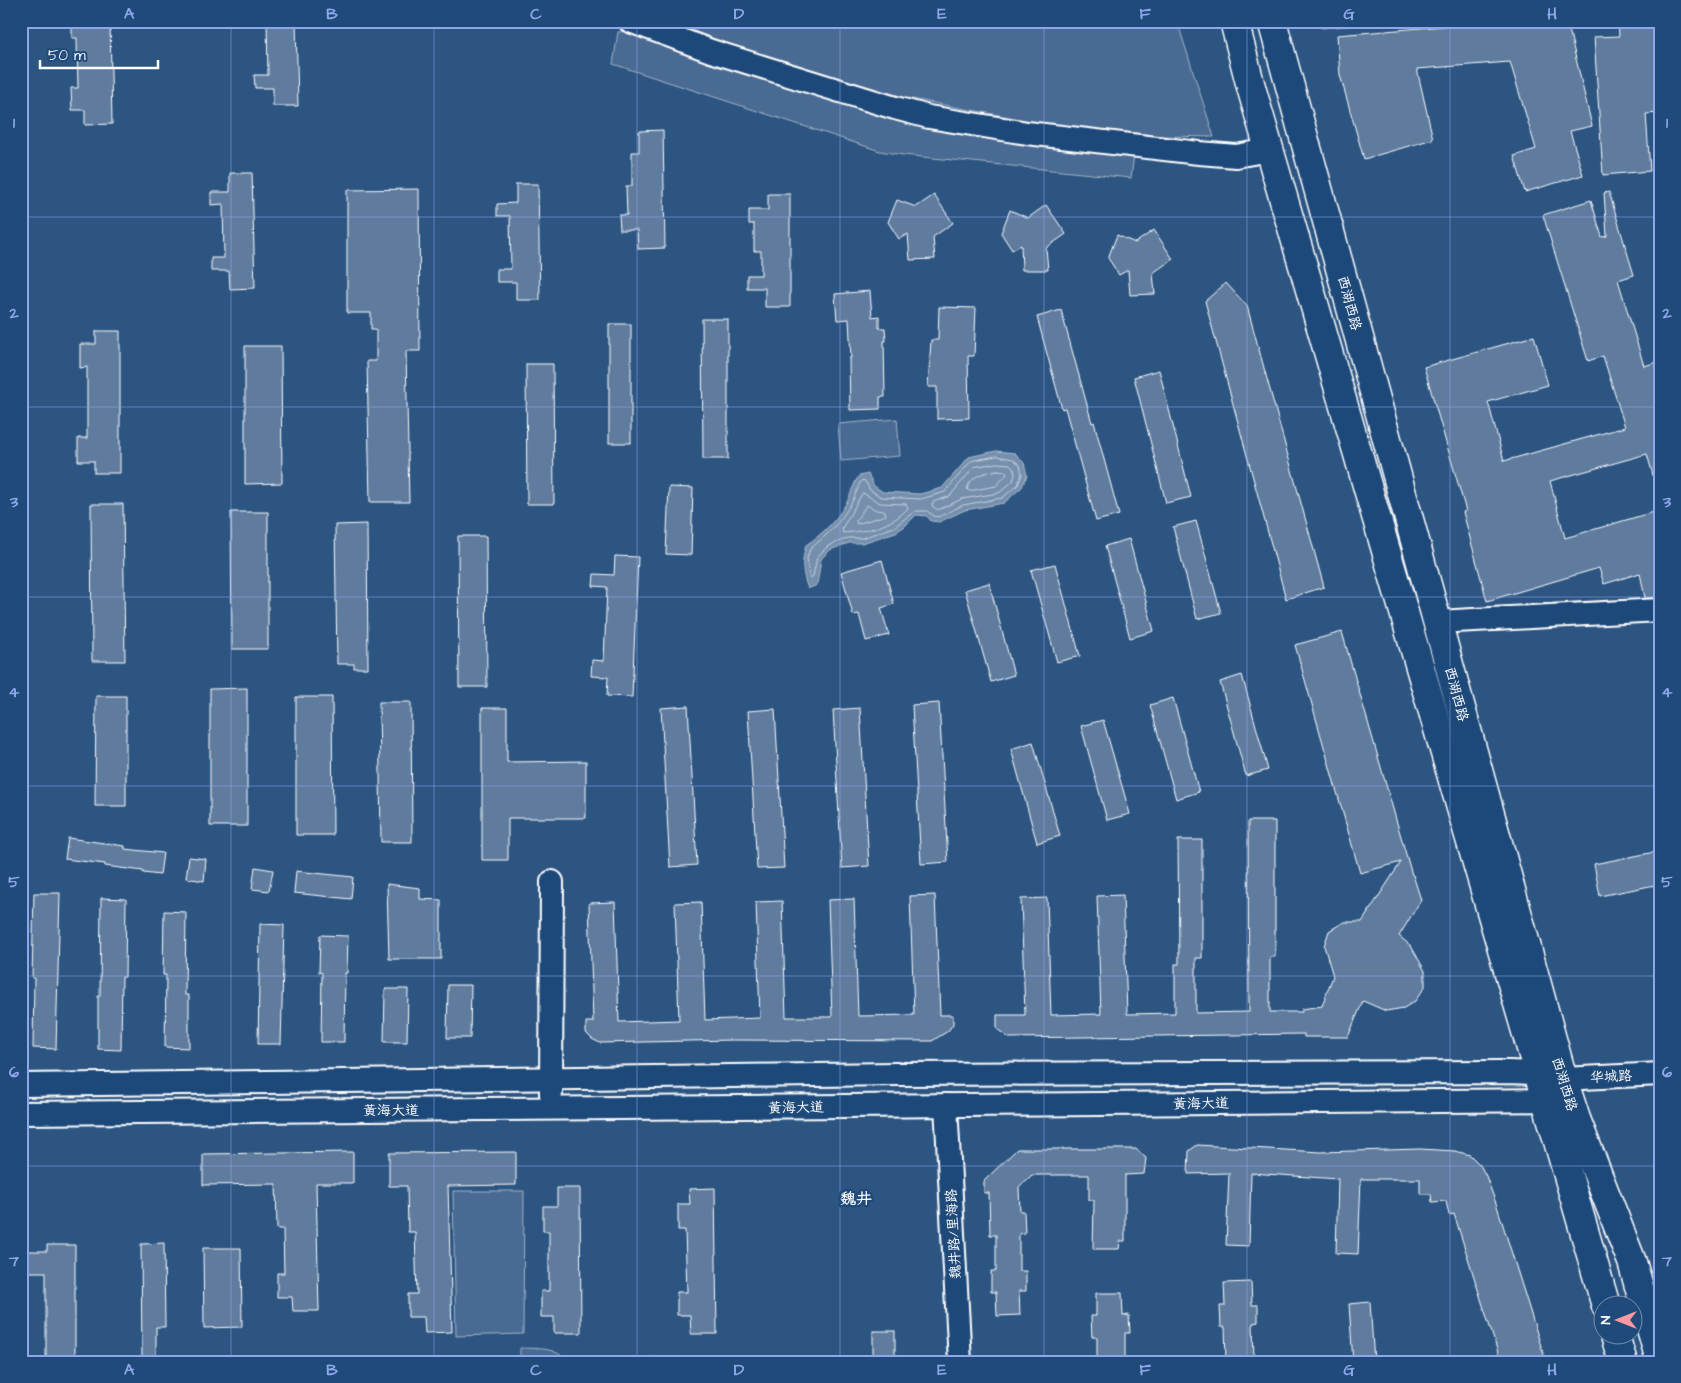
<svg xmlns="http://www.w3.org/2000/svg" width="1681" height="1383" font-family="'Architects Daughter','LXGW WenKai TC',sans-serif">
	<rect width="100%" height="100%" fill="#2c5582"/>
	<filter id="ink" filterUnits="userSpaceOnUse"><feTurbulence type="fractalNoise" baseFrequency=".02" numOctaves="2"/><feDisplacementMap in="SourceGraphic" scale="10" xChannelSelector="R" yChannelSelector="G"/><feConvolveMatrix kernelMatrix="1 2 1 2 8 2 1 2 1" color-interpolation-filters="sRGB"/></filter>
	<g filter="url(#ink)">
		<g fill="#486b92" stroke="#a4b5c8">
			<path d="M666,21H1177L1214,137L1163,136L1047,124L907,98L764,57Z"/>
			<path d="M1320,21H1416L1321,28Z"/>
			<path d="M630,31L721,65L906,124L1134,154L1131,178L903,155L880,151L613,64L618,32Z"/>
			<path d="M897,419L900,456L841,461L838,424Z"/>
			<path d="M453,1191H524L523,1334L456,1336Z"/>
			<path d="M520,1348C538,1349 555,1346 568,1362H520Z"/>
			<path d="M650,1357L718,1358V1362H650Z"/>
		</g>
		<path fill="#748fad" stroke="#acbcce" d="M996,451L1015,453L1024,463L1027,475L1022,487L1004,503L965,510L939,522L931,521L927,516L916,515L905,526L896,532L862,543H849L830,550L821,559L817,585L808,589C802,573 801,562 806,545C824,533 839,518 849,498C852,490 854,483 859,476L868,474L874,486L883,492L920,494L942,488L969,457Z"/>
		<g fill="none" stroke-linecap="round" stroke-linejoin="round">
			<g stroke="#c7d2de" stroke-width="1">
				<path d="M997,456L1013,459L1020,465L1022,474L1018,485L1002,498L963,505L938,517L934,516L927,511H915L894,527L862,538H848L828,546L817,557L813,576L811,578L809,577L807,558L810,549C828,534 840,523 852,502C856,495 857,487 862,480L865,481L870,490L881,497L921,499L945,492L971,461Z"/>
				<path d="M997,463L1010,464L1014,469L1015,474L1013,481L999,493L962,499L938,510L932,506L933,502L950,496L974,467Z"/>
				<path d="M997,470L1005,471L1007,474L996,486L969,491L967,489C971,475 984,473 997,470Z"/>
				<path d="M863,493L880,503L906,504L908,508C891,527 867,531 843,533L842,529Z"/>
				<path d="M867,505L876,510L885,511L886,515L857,524L856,521Z"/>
			</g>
		</g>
		<g fill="#5e7c9f" stroke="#fff">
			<path d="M72,21H110L112,124L85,125V110H72L71,88H78L77,38H72Z"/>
			<path d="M267,21H296L298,106H273V88H255L254,75H268Z"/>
			<path d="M1505,21H1526L1527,25L1544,21H1567L1592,126L1570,131L1583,175L1525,192L1514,156L1536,149L1510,62L1417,69L1433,139L1364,159L1340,75L1337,35Z"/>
			<path d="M1618,21H1660V113L1646,114L1650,171L1603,175L1594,37L1619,36Z"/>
			<path d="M663,130L665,248L638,249L637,230H620L619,215H627L626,186H632V152H639V131Z"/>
			<path d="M230,173H252L255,288L230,289L229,271H211V258H224L223,204L211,205V192H230Z"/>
			<path d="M516,184H538L540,300H516V282H497V269H511L510,216H497V204L516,203Z"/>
			<path d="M419,189L420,351H406L409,502H370L367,361H376V329H371V313H347V190Z"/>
			<path d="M1609,192L1634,275L1618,280L1644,366L1660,361V486H1656L1647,454L1550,481L1565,538L1660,510V597L1645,598L1640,573L1604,584L1599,568L1487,601L1463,512L1466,511L1424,367L1534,336L1548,385L1488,402L1504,461L1625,427L1603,356L1588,361L1543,215L1591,200L1602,237L1607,236L1604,193Z"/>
			<path d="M768,194H790V307H765V288H747V275H761V251H754V224H749V210H768Z"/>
			<path d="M934,195L953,223L933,237L935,259L910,260L908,234L899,239L888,222L897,200L916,207Z"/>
			<path d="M1046,205L1066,234L1046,248L1048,270H1022L1021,245L1012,250L1001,233L1010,210L1028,218Z"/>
			<path d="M1154,230L1173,259L1153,273L1155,294L1130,295L1128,270L1119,275L1108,258L1117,235L1135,243Z"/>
			<path d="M1226,283L1247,306L1324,587L1286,599L1205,301Z"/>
			<path d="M870,291L872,317L879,316V328H885L886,341H884L885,397H880V409L850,410L849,358H851L849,319L837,320L835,294Z"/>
			<path d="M939,307L976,308L974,356H968L969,418L937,419V387H928L931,340H938Z"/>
			<path d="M1061,310L1092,423L1094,422L1119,515L1096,521L1065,408L1062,409L1037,317Z"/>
			<path d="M702,319H728V459H703Z"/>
			<rect x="609" y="324" width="22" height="119"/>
			<path d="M96,331H120V473H94V461H78V438H87V367L80,368V344H96Z"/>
			<path d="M245,346H281L282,483L245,484Z"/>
			<path d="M526,364H553L554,504H527Z"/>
			<path d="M1159,370L1191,497L1166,503L1134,377Z"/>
			<path d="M669,487L693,488L691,555L666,554Z"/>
			<path d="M91,504H123L125,661H92Z"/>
			<path d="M231,512H268V649H232Z"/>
			<path d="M1196,521L1221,613L1197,619L1173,527Z"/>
			<path d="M367,524L368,668H354V664H337L335,525Z"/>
			<path d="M458,536H486L487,687H459Z"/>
			<path d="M1129,539L1154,631L1130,638L1105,546Z"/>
			<path d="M615,556L638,557L632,697L607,696L608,677L591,676L592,660L604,661L607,587L593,586L594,574L614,575Z"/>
			<path d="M882,560L894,604L881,608L889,635L866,641L859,614L853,615L841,572Z"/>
			<path d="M1055,564L1080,656L1057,662L1031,570Z"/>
			<path d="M989,583L1014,675L991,682L965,590Z"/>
			<path d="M1342,632L1412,875H1413L1421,900L1399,936L1411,946L1425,971V987L1415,1001L1404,1008L1386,1011L1363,1001L1348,1037H1304V1034L1009,1038L997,1029V1015H1025L1021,899L1047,898L1051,1015L1101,1014L1097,896L1123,895L1127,1014L1175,1013V964H1179L1178,840H1202V958H1196V1013L1249,1012L1248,821H1275V957H1270V1012H1302V1009L1322,1006L1333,976L1324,946L1329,931L1344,922H1362L1401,862L1360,873L1295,645Z"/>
			<path d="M1242,675L1268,770L1246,776L1220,682Z"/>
			<path d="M247,688V826H210V689Z"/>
			<path d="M96,696H126V806H95Z"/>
			<path d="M296,697H332L333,835H296Z"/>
			<path d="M1173,698L1199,792L1176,799L1150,705Z"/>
			<path d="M379,702H411L412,842H381Z"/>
			<path d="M939,703L948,862L921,864L912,705Z"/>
			<path d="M688,706L697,865L670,867L661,708Z"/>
			<path d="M482,708H507V762L586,761V818H508V860H482Z"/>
			<path d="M860,708L869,866L842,868L833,710Z"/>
			<path d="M775,709L784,868L757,869L748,711Z"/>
			<path d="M1103,720L1130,814L1107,820L1081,726Z"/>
			<path d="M1033,742L1060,836L1037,843L1011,749Z"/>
			<path d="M68,838L125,846V849L163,853L160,875L143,873V871L105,866V864L65,859Z"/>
			<path d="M1660,851V884L1600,896L1594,864Z"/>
			<path d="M189,857L206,859L204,881L186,878Z"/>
			<path d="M255,867L273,870L269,891L252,889Z"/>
			<path d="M296,871L353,877L351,899L294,893Z"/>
			<path d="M387,884L420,888V899L441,900V959H389Z"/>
			<path d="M34,893H60L56,1049L33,1048L34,978H32Z"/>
			<path d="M935,895L940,1015H953V1024L948,1031L932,1041L732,1040L600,1043L592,1039L586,1033V1022H593L589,903L615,902L619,1022L679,1020L675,903L701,902L705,1020L732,1019L760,1018L756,902L782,901L786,1017H832L828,900L854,899L858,1016L914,1015L910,896Z"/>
			<path d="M101,898L126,899L125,977H122L121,1050L98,1049V996H100Z"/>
			<path d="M164,911L186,912L185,995H189V1048L165,1047L166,975H163Z"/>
			<path d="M260,924L284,925L281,1044H258Z"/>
			<path d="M320,935L348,936L347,973H345L344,1042H321L322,973L319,972Z"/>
			<path d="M448,985H471L470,1038H447Z"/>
			<path d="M385,989H408L407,1042H384Z"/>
			<path d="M1197,1145L1321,1152L1420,1149L1455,1151L1470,1155L1480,1165L1486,1176L1497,1206L1546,1362H1501L1454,1214L1449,1215L1446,1201L1432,1202L1431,1194H1420V1179H1361L1358,1254L1336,1253L1338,1179L1251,1173L1249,1246L1226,1245L1229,1173L1188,1174L1189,1151Z"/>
			<path d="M1017,1149H1136L1146,1158L1144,1174L1125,1175V1241H1120L1119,1249H1093L1094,1200H1089V1175H1032L1019,1187L1020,1211H1024L1025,1233L1019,1234V1271H1026V1291H1019L1020,1315L997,1316L996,1292H991V1271H996V1235H990L989,1193H984V1181Z"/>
			<path d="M353,1152V1183H316L319,1311H293L292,1297H277V1273H284L283,1229H277L276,1184L203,1185V1154Z"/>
			<path d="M516,1152V1185L448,1186L452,1332L425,1333L424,1317H408V1294H417L415,1232H408L407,1186H389V1153Z"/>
			<path d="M557,1188H580L581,1333H554V1317H541V1291H549V1231H543V1206H557Z"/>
			<path d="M715,1188L717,1334H691L690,1315H677V1292H687L685,1230H678V1204H690L689,1189Z"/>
			<path d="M164,1243L165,1327H156V1362H142L141,1244Z"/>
			<path d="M47,1245H75V1362H46V1272H21V1251H47Z"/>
			<path d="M203,1248H241L242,1327L204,1328Z"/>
			<path d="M1251,1282L1252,1305H1258V1322L1253,1323L1254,1362H1226L1225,1327H1221L1220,1306H1225L1224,1283Z"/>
			<path d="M1096,1293H1122L1123,1316L1129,1315L1130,1333H1125V1362H1097V1337H1092L1091,1316H1096Z"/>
			<path d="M1370,1302L1374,1362H1353L1349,1304Z"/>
			<rect x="873" y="1331" width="22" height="31"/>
		</g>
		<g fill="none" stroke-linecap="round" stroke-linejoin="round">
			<g stroke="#fff" stroke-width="26">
				<g id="minor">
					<path d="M630,21L711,51L895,108L929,117L1027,133L1199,153L1236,156L1269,150"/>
					<path d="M1437,622L1660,610"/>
					<path d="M1563,1079L1660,1074"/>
					<path d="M21,1085L897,1074L1509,1072L1553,1074"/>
					<path d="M551,1094L552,882"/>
					<path d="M946,1105L960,1362"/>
					<path d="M21,1113L1563,1100"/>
				</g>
			</g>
			<g stroke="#fff" stroke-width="31">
				<g id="major">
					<path d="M1234,21L1251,87L1606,1306"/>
					<path d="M1272,21L1563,1079L1576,1119L1632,1262L1660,1360"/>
					<path d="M1615,1336L1623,1362"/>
				</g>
			</g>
			<use href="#minor" stroke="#1f4a7a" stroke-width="22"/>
			<use href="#major" stroke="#1f4a7a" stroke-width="28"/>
		</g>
	</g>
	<path fill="none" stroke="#8ea6ec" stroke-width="1" stroke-opacity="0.55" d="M231,21V1362M434,21V1362M637,21V1362M840,21V1362M1044,21V1362M1247,21V1362M1450,21V1362M21,217H1660M21,407H1660M21,597H1660M21,786H1660M21,976H1660M21,1166H1660"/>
	<g text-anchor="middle" stroke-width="5" stroke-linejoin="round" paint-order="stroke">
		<g font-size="14" fill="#fff" stroke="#1f4a7a">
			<text transform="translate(1350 303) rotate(75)" y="5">西湖西路</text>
			<text transform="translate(1457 694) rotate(75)" y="5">西湖西路</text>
			<text transform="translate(1611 1076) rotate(-3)" y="5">华城路</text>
			<text transform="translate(1565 1084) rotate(73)" y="5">西湖西路</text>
			<text transform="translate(1201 1103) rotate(-1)" y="5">黄海大道</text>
			<text transform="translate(796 1107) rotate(-1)" y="5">黄海大道</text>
			<text x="391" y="1115">黄海大道</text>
			<text transform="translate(953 1234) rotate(-93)" y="5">魏井路/里海路</text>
		</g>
		<g font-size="16" font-weight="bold" fill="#fff" stroke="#1f4a7a">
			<text x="856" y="1204">魏井</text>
		</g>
	</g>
	<rect width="1681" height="1383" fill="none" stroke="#1f4a7a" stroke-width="55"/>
	<g transform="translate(1618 1320) rotate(270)"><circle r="24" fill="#1f4a7a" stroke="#7992af"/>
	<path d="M0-4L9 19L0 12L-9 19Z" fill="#ff9aa2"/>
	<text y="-8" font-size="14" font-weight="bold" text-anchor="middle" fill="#ffffff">N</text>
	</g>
	<path d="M40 60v8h118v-8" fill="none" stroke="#ffffff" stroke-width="2.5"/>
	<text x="48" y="60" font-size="15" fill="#ffffff" stroke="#1f4a7a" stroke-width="4" paint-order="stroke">50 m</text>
	<rect x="28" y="28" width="1626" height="1328" fill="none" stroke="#8ea6ec" stroke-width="2"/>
	<g font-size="16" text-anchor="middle" font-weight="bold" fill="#8ea6ec">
		<text x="129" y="19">A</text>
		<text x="332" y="19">B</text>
		<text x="536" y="19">C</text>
		<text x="739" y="19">D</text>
		<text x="942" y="19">E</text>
		<text x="1145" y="19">F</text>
		<text x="1349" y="19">G</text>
		<text x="1552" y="19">H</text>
		<text x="14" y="128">1</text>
		<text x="1667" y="128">1</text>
		<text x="14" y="318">2</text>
		<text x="1667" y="318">2</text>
		<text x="14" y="507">3</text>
		<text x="1667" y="507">3</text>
		<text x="14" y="697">4</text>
		<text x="1667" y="697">4</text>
		<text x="14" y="887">5</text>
		<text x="1667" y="887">5</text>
		<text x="14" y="1077">6</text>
		<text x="1667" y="1077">6</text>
		<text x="14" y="1266">7</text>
		<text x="1667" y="1266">7</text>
		<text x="129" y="1375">A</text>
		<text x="332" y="1375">B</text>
		<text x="536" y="1375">C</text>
		<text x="739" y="1375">D</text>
		<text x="942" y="1375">E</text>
		<text x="1145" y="1375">F</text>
		<text x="1349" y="1375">G</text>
		<text x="1552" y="1375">H</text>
	</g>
</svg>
